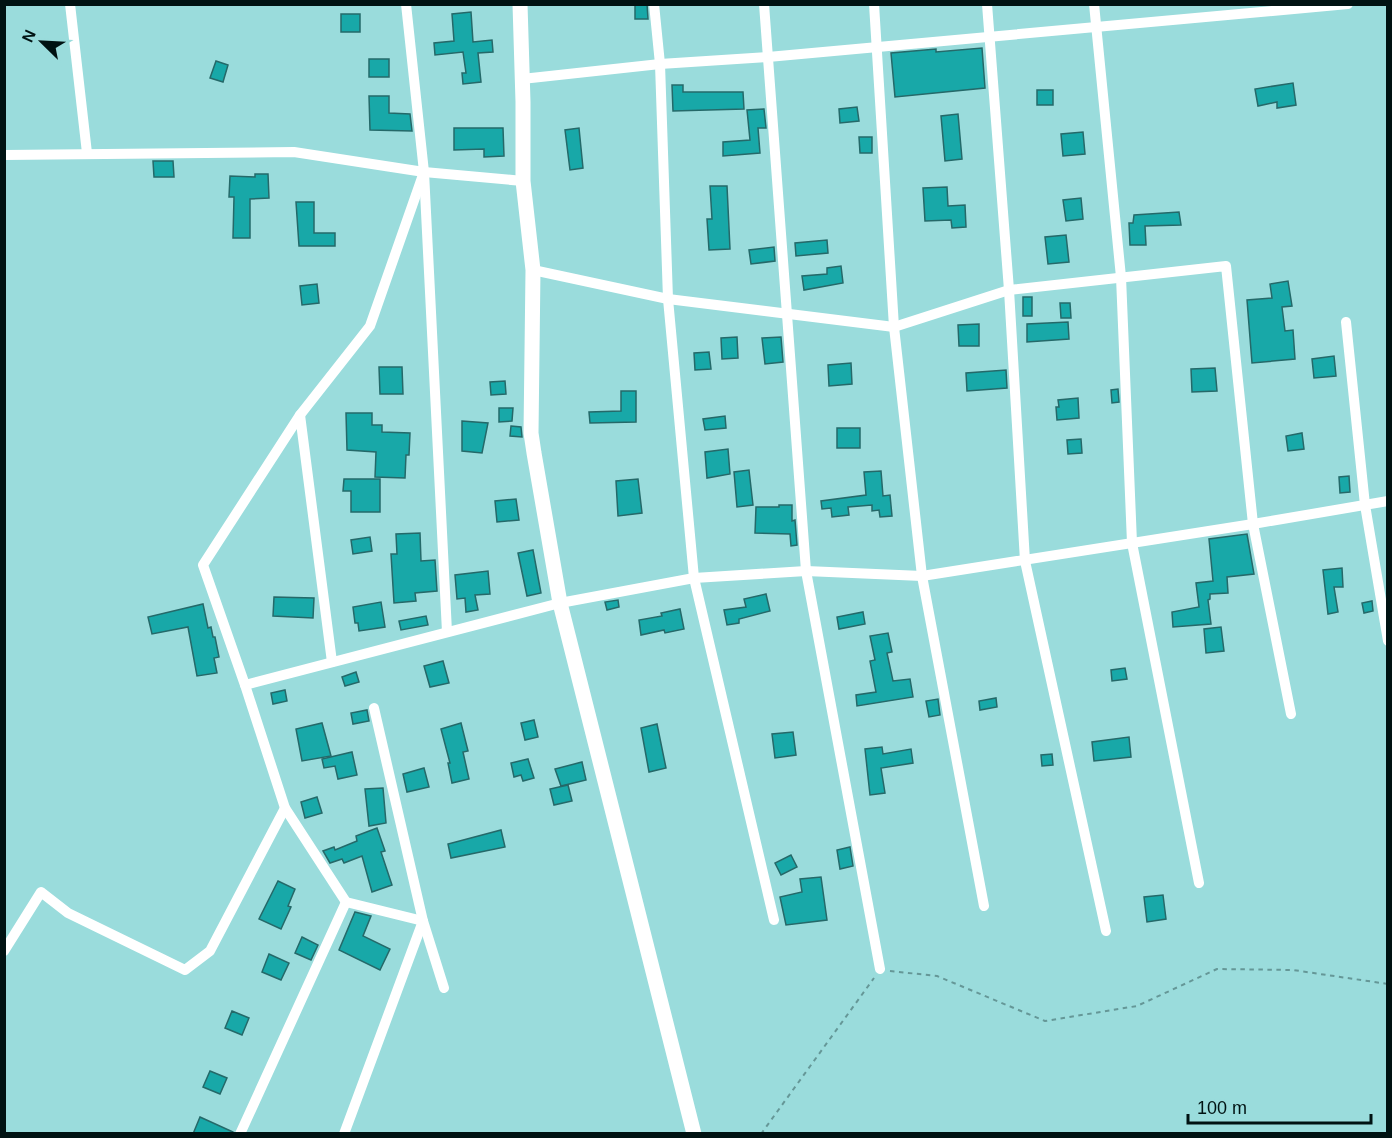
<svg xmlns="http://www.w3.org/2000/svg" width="1392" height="1138" font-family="Helvetica,sans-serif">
	<rect width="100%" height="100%" fill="#9adcdc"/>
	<g fill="#18a8a8" stroke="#256969" stroke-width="1.5">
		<path d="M635,4H647L648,19H635Z"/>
		<path d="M471,12L473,42L492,40L493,52L478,53L481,82L463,84L462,73H466L463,52L435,55L434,43L454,41L452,14Z"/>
		<rect x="341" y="14" width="19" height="18"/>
		<path d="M982,48L985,88L895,97L891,53L936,49V52Z"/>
		<rect x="369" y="59" width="20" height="18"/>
		<path d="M216,61L228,65L223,82L210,78Z"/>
		<path d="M1293,83L1296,105L1277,108V102L1258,106L1255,89Z"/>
		<path d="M672,85H683V92H743L744,109L673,111Z"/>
		<rect x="1037" y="90" width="16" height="15"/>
		<path d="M369,96H389V113L410,114L412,131L370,130Z"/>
		<path d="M857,107L859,121L840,123L839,109Z"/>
		<path d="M764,109L766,128H758L760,153L723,156V142L750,140L747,110Z"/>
		<path d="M958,114L962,159L945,161L941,116Z"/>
		<path d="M454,128H503L504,156L484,157V149L454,150Z"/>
		<path d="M579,128L583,168L570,170L565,130Z"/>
		<path d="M1083,132L1085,154L1063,156L1061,134Z"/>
		<path d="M859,137H872V153H860Z"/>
		<path d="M153,161H173L174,177H154Z"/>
		<path d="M255,174H268L269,198L250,199V238H233L234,197H229L230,176L255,177Z"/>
		<path d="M710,186H727L730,249L709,250L707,219H712Z"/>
		<path d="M947,187L948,206L965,205L966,227L952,228L951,220L925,221L923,188Z"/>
		<path d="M1081,198L1083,219L1066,221L1063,200Z"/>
		<path d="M296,202H314V233H335V246H299Z"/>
		<path d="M1179,212L1181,225L1145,226L1146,245H1130L1129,223H1133L1134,215Z"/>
		<path d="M1066,235L1069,262L1048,264L1045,237Z"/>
		<path d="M827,240L828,253L796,256L795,243Z"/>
		<path d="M774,247L775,261L751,264L749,250Z"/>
		<path d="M841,266L843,283L804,290L802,276L827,274V268Z"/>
		<path d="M1288,281L1292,306L1282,307L1285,331L1293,330L1295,359L1252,363L1247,300L1272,298L1270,284Z"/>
		<path d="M317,284L319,303L302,305L300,286Z"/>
		<rect x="1023" y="297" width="9" height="19"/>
		<path d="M1060,303H1070L1071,318H1061Z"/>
		<path d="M1068,322L1069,339L1027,342V324Z"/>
		<path d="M979,324V346H959L958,325Z"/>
		<path d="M737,337L738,358L722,359L721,338Z"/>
		<path d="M781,337L783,362L765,364L762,338Z"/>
		<path d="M709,352L711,369L695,370L694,353Z"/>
		<path d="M1334,356L1336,376L1314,378L1312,359Z"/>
		<path d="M851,363L852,384L829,386L828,365Z"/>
		<path d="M379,367H402L403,394H380Z"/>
		<path d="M1215,368L1217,391L1192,392L1191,369Z"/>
		<path d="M1006,370L1007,388L967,391L966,373Z"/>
		<path d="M505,381L506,394L491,395L490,382Z"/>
		<path d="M1118,389L1119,402L1112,403L1111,390Z"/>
		<path d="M621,391H636V422L590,423L589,412L621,411Z"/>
		<path d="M1078,398L1079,418L1057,420L1056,407H1059L1058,400Z"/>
		<path d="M499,408H513L512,421L499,422Z"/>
		<path d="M346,413H372V425H382V432L410,433L409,455H406L405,478L375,477L376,452L347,450Z"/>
		<path d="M725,416L726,428L705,430L703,419Z"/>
		<path d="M462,421L488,423L482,453L462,451Z"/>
		<path d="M511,426L521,427L522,437L510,436Z"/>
		<rect x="837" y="428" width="23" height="20"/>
		<path d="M1302,433L1304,449L1288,451L1286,436Z"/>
		<path d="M1081,439L1082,453L1068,454L1067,440Z"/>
		<path d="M728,449L730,474L707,478L705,452Z"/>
		<path d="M749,470L753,505L737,507L734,472Z"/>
		<path d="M881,471L883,496L890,495L892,516L880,517L879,510L872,511V505L848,507L849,515L832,517L831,508L822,509L821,501L866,495L864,472Z"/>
		<path d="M1349,476L1350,492L1340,493L1339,477Z"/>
		<path d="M344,479H380V512H351V491H343Z"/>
		<path d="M638,479L642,513L618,516L616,481Z"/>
		<path d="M516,499L519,520L497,522L495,501Z"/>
		<path d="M779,505H792V521L795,520L797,545L791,546L790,534L755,533L756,507H779Z"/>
		<path d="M420,533L421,561L435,560L437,591L415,593L416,601L394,603L391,554H397L396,534Z"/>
		<path d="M1247,534L1254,574L1227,577L1228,593L1210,594V599L1208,600L1211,624L1173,627L1172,612L1199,607L1196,583L1213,581L1209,539Z"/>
		<path d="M370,537L372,551L353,554L351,540Z"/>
		<path d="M533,550L541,593L527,596L518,553Z"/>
		<path d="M1342,568L1343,587H1334L1338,612L1328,614L1323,570Z"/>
		<path d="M488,571L490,594L475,595L478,610L466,612L465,598L457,599L455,575Z"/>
		<path d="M766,594L770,611L739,619V623L727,625L724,610L746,607L744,599Z"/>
		<path d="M274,597L314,598L313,618L273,616Z"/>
		<path d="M618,600L619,607L607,610L605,602Z"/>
		<path d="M1372,601L1373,611L1364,613L1362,603Z"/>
		<path d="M381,602L385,627L359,631L358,623H355L353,607Z"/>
		<path d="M203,604L208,628L211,627L213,637H215L219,657L214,658L217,673L197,676L188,627L152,634L148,617Z"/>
		<path d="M680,609L684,629L665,633L664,630L641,635L639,620L662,616L661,613Z"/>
		<path d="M863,612L865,624L839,629L837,617Z"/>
		<path d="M426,616L428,625L401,630L399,621Z"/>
		<path d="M1221,627L1224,651L1206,653L1204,629Z"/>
		<path d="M888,633L892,652L887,653L893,681L910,679L913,697L857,706L856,695L876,692L870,661L875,660L870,636Z"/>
		<path d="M443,661L449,683L430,687L424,666Z"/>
		<path d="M1125,668L1127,679L1112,681L1111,670Z"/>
		<path d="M356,672L359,682L345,686L342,677Z"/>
		<path d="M285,690L287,701L273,704L271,693Z"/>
		<path d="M996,698L997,707L980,710L979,701Z"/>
		<path d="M938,699L940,715L929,717L926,701Z"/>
		<path d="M367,710L369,721L353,724L351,713Z"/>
		<path d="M534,720L538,737L525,740L521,723Z"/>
		<path d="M322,723L331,756L302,761L296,729Z"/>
		<path d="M461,723L468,751L463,752L469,779L452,783L448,763H450L441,729Z"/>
		<path d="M657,724L666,768L649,772L641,728Z"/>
		<path d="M793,732L796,755L775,758L772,734Z"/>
		<path d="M1129,737L1131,757L1094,761L1092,742Z"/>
		<path d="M882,747L883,754L911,749L913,763L881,768L885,793L870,795L865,749Z"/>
		<path d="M352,752L357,775L338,779L335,766L324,768L322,759Z"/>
		<path d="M1052,754L1053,765L1042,766L1041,755Z"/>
		<path d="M528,759L534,778L523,781L521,775L514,777L511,763Z"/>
		<path d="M582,762L586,780L561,786L555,769Z"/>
		<path d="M424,768L429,787L407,792L403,774Z"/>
		<path d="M568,785L572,801L554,805L550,789Z"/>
		<path d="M383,788L386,823L369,826L365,789Z"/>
		<path d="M317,797L322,813L305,818L301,802Z"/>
		<path d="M377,828L385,851L381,852L392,885L372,892L362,856L344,863L342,859L330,863L323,851L334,847L335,850L357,841L356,836Z"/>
		<path d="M501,830L505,847L451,858L448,844Z"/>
		<path d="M850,847L853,866L840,869L837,850Z"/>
		<path d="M791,855L797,867L781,875L775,863Z"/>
		<path d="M821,877L827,920L786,925L780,897L802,892L800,879Z"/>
		<path d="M278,881L295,889L288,906L291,907L281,929L259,919Z"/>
		<path d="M1163,895L1166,919L1147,922L1144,897Z"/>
		<path d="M355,912L371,916L363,936L390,949L380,970L339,950Z"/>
		<path d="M302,937L318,945L311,960L295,953Z"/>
		<path d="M269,954L289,963L281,980L262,972Z"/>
		<path d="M232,1011L249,1018L242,1035L225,1028Z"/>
		<path d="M210,1071L227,1078L220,1094L203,1087Z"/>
		<path d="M200,1117L233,1132V1134H193Z"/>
	</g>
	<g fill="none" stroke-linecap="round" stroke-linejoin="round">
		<g stroke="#659797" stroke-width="2" stroke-dasharray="4.5 4.5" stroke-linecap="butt">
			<path d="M890,971L937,976L1045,1021L1137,1006L1217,969L1293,970L1388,984"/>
			<path d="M761,1134L874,978"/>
		</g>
		<g stroke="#fff" stroke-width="10">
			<path d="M70,4L87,153"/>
			<path d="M406,4L424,172L447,632"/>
			<path d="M654,4L660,64L668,299L694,578L774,920"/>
			<path d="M764,4L806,571L880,969"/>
			<path d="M874,4L894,327L922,576L984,906"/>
			<path d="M987,4L1009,290L1025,561L1106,931"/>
			<path d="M1094,4L1121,277L1132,543L1199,883"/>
			<path d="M522,79L660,64L768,57L1348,4"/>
			<path d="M4,155L294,152L424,172L523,181"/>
			<path d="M533,270L668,299L894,327L1009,290L1226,266L1253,524L1291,714"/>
			<path d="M1346,322L1365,505L1388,641"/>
			<path d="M300,415L332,662"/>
			<path d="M245,685L560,603L694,578L806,571L922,576L1253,524L1388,501"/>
			<path d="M374,708L423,921L444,988"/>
			<path d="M4,951L41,892L68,913L185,970L210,951L285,808"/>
			<path d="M240,1134L346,902"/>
			<path d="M344,1134L423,921L346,902L285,808L245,685L203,565L300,415L370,326L424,172"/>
		</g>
		<path stroke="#fff" stroke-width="15" d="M520,4L523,102V181L533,270L531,433L534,453L560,603L694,1134"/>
	</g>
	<rect width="1392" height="1138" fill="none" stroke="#001212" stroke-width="12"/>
	<g transform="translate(42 42) rotate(294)" stroke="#9adcdc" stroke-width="4.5" paint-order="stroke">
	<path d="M0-4.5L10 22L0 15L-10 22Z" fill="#001212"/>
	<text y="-9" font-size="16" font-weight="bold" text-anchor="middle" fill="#001212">N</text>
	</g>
	<path d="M1188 1114v9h183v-9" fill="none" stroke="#001212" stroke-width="3"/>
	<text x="1197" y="1114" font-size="18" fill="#001212" stroke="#9adcdc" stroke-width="4.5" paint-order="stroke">100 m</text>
</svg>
